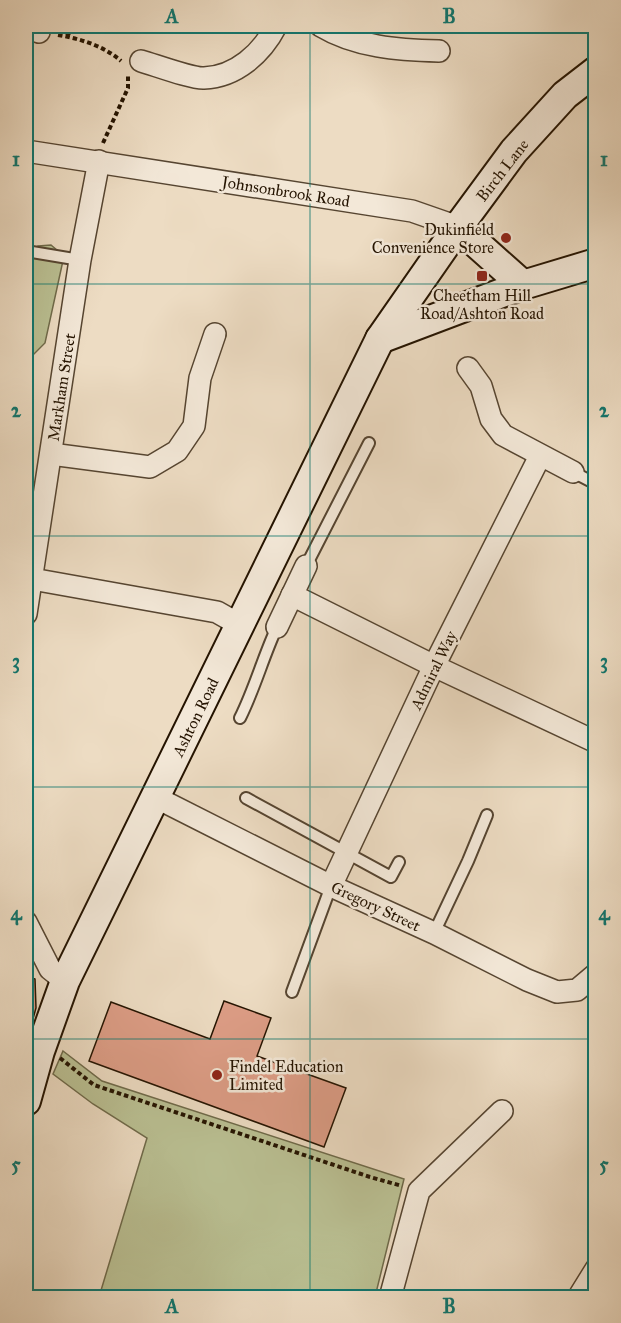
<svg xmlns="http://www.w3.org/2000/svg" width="621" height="1323" font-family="'IM FELL Great Primer',serif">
	<rect width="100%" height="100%" fill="#eddcc3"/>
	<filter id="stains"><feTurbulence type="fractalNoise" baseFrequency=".00333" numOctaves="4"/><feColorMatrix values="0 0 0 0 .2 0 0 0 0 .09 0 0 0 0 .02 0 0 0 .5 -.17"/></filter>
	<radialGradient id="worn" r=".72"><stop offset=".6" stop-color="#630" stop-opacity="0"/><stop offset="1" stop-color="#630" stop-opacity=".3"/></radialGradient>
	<g fill="#bac093" stroke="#6f6a4a" stroke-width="1.5">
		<path d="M51,245L64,256L45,343L29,359L26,358V253L38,246Z"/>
		<path d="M63,1051L102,1081L404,1179L375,1297H99L147,1138L93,1104L53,1074Z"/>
	</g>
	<g fill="#dd9d86" stroke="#241300" stroke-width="1.5">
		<path d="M26,976L35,979L36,1008L26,1044Z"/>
		<path d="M224,1001L271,1018L257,1056L346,1088L324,1147L89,1061L111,1002L210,1039Z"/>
	</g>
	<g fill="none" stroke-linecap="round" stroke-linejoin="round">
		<g stroke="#564531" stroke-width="14">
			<g id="service">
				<path d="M26,251L80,260"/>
				<path d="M573,472L596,484"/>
				<path d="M306,566L369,443"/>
				<path d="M240,718C255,688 263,657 277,627"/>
				<path d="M246,798L391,877L399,862"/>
				<path d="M434,933L468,861L487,815"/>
				<path d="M292,992L331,886"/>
			</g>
		</g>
		<g stroke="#564531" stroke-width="24">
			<g id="minor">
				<path d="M321,26C356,47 398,50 439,51"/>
				<path d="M26,27L39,32"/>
				<path d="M141,61C155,65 193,79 204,78C236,77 262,53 276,26"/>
				<path d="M26,151L412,211L458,227"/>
				<path d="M468,368L481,386L491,419L503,435L573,472"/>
				<path d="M51,454L150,467L177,451L194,426L200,378L215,334"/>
				<path d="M32,579L217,612L240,625"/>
				<path d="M292,595L434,666L596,742"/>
				<path d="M26,614L80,260L99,161"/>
				<path d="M277,627L306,566"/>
				<path d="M155,797L331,886L434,933L527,980L557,992L577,990L596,974"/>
				<path d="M331,886L434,666L540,456"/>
				<path d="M26,922L50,969L65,981"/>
				<path d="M390,1298L419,1191L502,1111"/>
				<path d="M578,1298L596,1269"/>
			</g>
		</g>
		<g stroke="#241300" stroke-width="32">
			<g id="secondary">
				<path d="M458,227L523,285"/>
				<path d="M380,339L523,285L596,263"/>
				<path d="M26,1101L40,1051L65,981L380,339L458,227L514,151L565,95L596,71"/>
			</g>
		</g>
		<g stroke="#241300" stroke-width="4" stroke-dasharray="4.5 3" stroke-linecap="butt">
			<path d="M58,35C81,39 104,46 121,61"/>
			<path d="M67,36L74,26"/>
			<path d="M103,143L128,88V75"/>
			<path d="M60,1058L94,1085L370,1177L402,1186"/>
		</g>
		<use href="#service" stroke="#f3e8d8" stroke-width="10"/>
		<use href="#minor" stroke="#f3e8d8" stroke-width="21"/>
		<use href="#secondary" stroke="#f3e8d8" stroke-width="28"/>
	</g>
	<path fill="none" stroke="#0f766e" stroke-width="1.5" stroke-opacity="0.55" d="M310,26V1298M26,284H596M26,536H596M26,787H596M26,1039H596"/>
	<g fill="#8f2418" stroke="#f3e8d8" stroke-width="2">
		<circle cx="506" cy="238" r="6"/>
		<rect x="476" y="270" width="12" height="12" rx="3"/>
		<circle cx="217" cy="1075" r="6"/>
	</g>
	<g text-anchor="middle" stroke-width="5" stroke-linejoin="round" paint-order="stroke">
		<g font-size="16" fill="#241300" stroke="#f3e8d8">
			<text transform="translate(502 170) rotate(-52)" y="6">Birch Lane</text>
			<text transform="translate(286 191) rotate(9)" y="6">Johnsonbrook Road</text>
			<text transform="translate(61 387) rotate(-81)" y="6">Markham Street</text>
			<text transform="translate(433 670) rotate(-64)" y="6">Admiral Way</text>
			<text transform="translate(195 717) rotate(-64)" y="6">Ashton Road</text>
			<text transform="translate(376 906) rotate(25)" y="6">Gregory Street</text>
		</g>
		<g font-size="16" fill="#241300" stroke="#f3e8d8" text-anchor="end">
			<text x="494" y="235">Dukinfield<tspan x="494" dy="18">Convenience Store</tspan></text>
			<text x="482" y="301" text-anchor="middle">Cheetham Hill<tspan x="482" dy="18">Road/Ashton Road</tspan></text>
			<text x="229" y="1072" text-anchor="start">Findel Education<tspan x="229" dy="18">Limited</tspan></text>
		</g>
	</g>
	<rect width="621" height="1323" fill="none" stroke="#eddcc3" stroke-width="66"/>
	<rect x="33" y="33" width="555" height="1257" fill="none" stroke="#0f766e" stroke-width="2"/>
	<g font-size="20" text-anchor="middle" font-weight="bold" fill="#0f766e">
		<text x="172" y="23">A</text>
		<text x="449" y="23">B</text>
		<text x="16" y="166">1</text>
		<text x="604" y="166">1</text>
		<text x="16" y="417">2</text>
		<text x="604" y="417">2</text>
		<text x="16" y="668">3</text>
		<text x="604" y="668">3</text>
		<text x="16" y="920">4</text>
		<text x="604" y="920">4</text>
		<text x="16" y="1171">5</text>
		<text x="604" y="1171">5</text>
		<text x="172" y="1313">A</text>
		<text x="449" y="1313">B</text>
	</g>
	<rect width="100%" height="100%" filter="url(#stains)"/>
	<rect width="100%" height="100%" fill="url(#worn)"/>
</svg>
